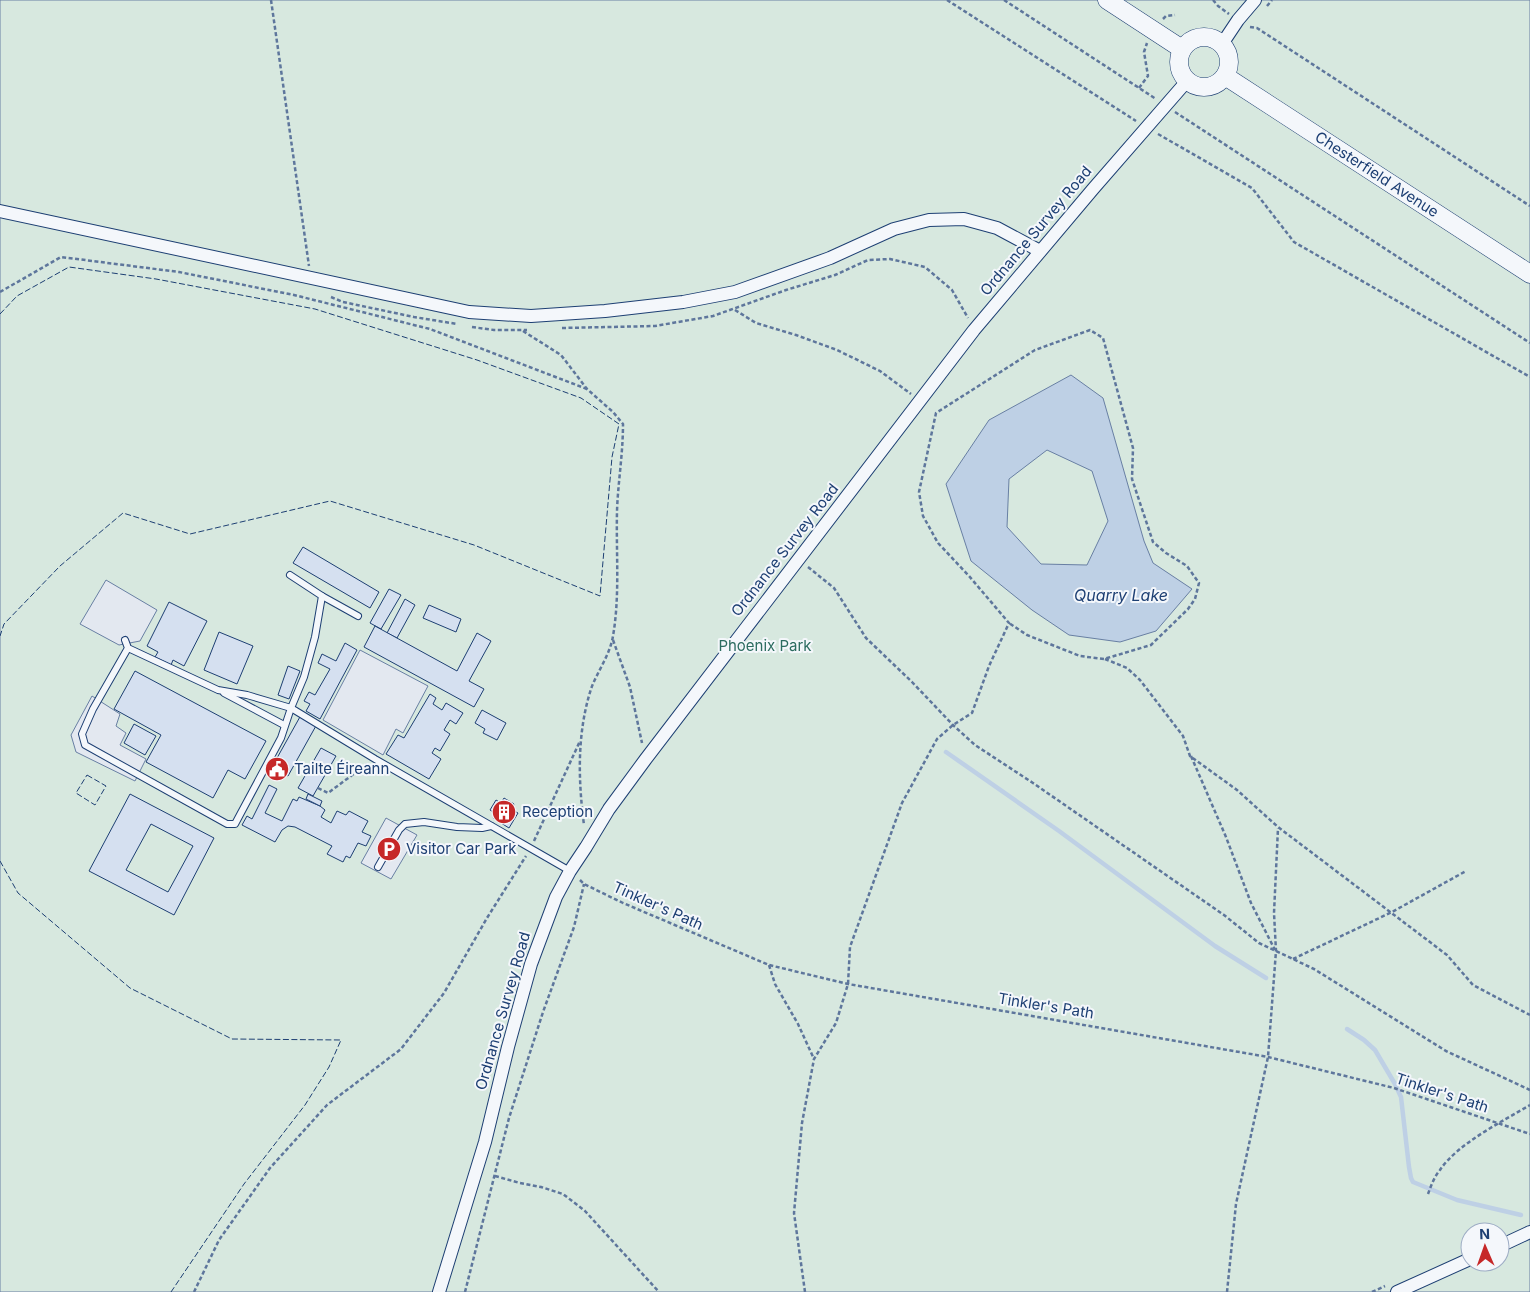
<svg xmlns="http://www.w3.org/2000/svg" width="1530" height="1292" font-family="Inter,sans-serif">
	<rect width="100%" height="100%" fill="#f4f7fb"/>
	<path fill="#d7e8df" stroke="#687fa3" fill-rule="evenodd" d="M0,0H1530V1292H0ZM1470,1232H1500V1262H1470Z"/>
	<g fill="#e3e8f0" stroke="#687fa3">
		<path d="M106,580L157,610L140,641L119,645L80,624Z"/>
		<path d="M360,650L428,686L403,733L396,729L383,755L323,720Z"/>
		<path d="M92,696L120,714L116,726L126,733L120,745L146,759L135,781L76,752L71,735Z"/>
		<path d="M386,818L417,835L391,879L361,863Z"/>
	</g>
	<path fill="#bed0e5" stroke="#687fa3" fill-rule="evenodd" d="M1071,375L1103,398L1144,541L1153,563L1192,589L1156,631L1120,642L1069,635L1032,610L971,561L946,484L989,420ZM1047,450L1092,471L1108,521L1087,565L1041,564L1007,527L1009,479Z"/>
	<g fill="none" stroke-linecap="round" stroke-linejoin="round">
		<g stroke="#bed0e5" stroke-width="4.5">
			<path d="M946,752L1059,831L1215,946L1266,978"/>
			<path d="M1347,1029L1364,1040L1375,1050L1395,1084L1401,1097L1409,1167L1411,1178L1413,1182L1457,1200L1521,1215"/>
		</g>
	</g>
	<g fill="#d5e0f0" stroke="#1d3f73" fill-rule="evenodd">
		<path d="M303,547L379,592L370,608L293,563Z"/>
		<path d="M389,589L401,595L381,629L370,623Z"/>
		<path d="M405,599L415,605L397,638L387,633Z"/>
		<path d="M169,602L207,621L184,666L173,660L171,665L155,657L158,652L147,646Z"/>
		<path d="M429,605L461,619L456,632L423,618Z"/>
		<path d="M375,626L457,671L477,633L491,641L469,681L484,689L474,707L364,647Z"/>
		<path d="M219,632L253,646L237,684L204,670Z"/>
		<path d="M345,643L357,650L320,719L306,711L310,704L304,701L309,692L315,695L330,669L318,663L322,654L336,661Z"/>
		<path d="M288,666L300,671L289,699L278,695Z"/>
		<path d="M135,671L266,741L245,779L228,770L213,798L146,762L161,735L114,709Z"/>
		<path d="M430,694L436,698L433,704L442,710L446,703L463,713L456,724L450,720L444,730L450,734L440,751L435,748L432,753L441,759L429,779L386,754L398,735L404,738Z"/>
		<path d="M482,710L506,723L497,740L483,733L485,729L475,723Z"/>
		<path d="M301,715L317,724L288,776L272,767Z"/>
		<path d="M134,724L156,736L145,755L124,743Z"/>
		<path d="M321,748L336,756L313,796L298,788Z"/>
		<path d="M269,785L277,789L265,813L282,821L293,799L297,801L299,797L320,806L325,810L321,817L331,823L337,811L346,815L349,811L368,821L362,832L371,836L366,846L358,843L350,858L346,856L343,862L327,854L332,846L295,827L288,826L282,830L275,842L242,825L247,816L252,819Z"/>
		<path d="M130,794L214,838L174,915L89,871ZM151,824L193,846L168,892L126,870Z"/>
		<path d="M308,794L322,801L320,806L306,799Z"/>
		<path d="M504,798L514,804L511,809L518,813L509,828L493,818L496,814L490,810L496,800L501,803Z"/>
	</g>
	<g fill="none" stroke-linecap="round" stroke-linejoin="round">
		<g stroke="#1d3f73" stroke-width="8">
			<g id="lane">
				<path d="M290,575L322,596L315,637L304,677L291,708L375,759L570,871"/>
				<path d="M322,596L358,616"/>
				<path d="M125,640L128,648L218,690L247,695L291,708L281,738L235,824H227L85,745L82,734L93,709L128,648"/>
				<path d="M224,693L284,725"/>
				<path d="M378,867L399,830L405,824L424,822L457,827L482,828L491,826"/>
			</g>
		</g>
		<g stroke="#1d3f73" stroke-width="14">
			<g id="street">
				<path d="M1222,44L1238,20L1255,0"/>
				<path d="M0,211L469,312L531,316L605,311L683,302L735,292L830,258L894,229L929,220L964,219L997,228L1040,251"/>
				<path d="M1500,1246L1530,1232"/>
				<path d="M439,1292L485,1142L508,1047L531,964L556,897L570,871L586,847L609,809L645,760L974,330L1093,189L1187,81"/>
				<path d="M1397,1292L1470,1259"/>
			</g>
		</g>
		<g stroke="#1d3f73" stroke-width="19">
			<g id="secondary">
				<path d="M1107,0L1182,49"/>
				<circle cx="1204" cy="62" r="25"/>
				<path id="s1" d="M1225,76L1530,274"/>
			</g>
		</g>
		<g stroke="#5e769c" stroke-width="2.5" stroke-dasharray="4 2.5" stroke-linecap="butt">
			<path d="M271,0L309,266"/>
			<path d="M947,0L1136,121"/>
			<path d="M1004,0L1156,99"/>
			<path d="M1213,0L1218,6L1229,14"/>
			<path d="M1267,6L1272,0"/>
			<path d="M1163,19L1166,16L1175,15"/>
			<path d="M1250,27L1257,28L1530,206"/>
			<path d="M1139,88L1148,76L1144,52L1147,43"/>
			<path d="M1175,112L1530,343"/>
			<path d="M1158,134L1252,188L1294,242L1530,377"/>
			<path d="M0,292L61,257L179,272L294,295L430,329L587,389"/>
			<path d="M331,297L343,302L414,317L457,324"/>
			<path d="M735,310L756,323L796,335L837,350L880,371L911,394"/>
			<path d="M472,327L494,330H527"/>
			<path d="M562,328L655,326L713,316L786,290L835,275L868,260L890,259L925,267L952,290L968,318"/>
			<path d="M523,331L561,355L587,389L613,412L623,424C623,454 618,482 617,511C616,553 620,596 613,636C610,655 597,672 591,689C577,733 578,779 584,825"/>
			<path d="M808,567L834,588L866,638L912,682L953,725L975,745L1033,783L1224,915L1259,943L1314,969L1446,1051L1530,1090"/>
			<path d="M613,640L630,687L642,743"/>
			<path d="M1105,659L1127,668L1140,680L1183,736L1190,756L1237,790L1278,827L1447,955L1473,985L1530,1015"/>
			<path d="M1191,756L1226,837L1251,903L1275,950"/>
			<path d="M318,788L328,793L367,764"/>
			<path d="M534,841L580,741"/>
			<path d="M580,880L584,884L623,903L769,965L848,984L1268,1057L1394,1088L1530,1134"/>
			<path d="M1293,959L1392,912L1466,871"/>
			<path d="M769,965L775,984L798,1024L814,1059"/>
			<path d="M495,1176L520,1183L541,1187L563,1194L585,1211L659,1292"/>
			<path d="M1428,1194C1431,1186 1434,1177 1440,1170C1457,1144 1503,1121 1530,1105"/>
			<path d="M194,1292L219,1240L270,1168L327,1105L401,1049L444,993L487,918L526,856"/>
			<path d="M465,1292L509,1118L543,1012L574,927L584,884"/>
			<path d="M805,1292L794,1213L802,1123L814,1059L836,1023L848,984L850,947L902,803L937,739L953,725L972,713L989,666L1009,623L969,576L938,543L923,516L919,492L936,413L1035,350L1090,330L1103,338L1133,448L1132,479L1153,542L1166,553L1187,566L1199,583L1195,599L1188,609L1151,645L1104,659L1080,656L1027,635L1009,623"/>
			<path d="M1227,1292L1236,1204L1268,1057L1276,951L1274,913L1278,828"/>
			<path d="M1372,1292L1385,1286"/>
		</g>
		<use href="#lane" stroke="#f4f7fb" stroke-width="6"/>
		<use href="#street" stroke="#f4f7fb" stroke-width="12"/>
		<use href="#secondary" stroke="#f4f7fb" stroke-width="18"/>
		<g stroke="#1d3f73" stroke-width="1" stroke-dasharray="6 2.5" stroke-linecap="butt">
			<path d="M0,314L17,296L69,267L156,279L315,309L477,360L581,398L619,424L612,457L600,596L474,545L330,501L190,534L123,513L60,566L4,624L0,636"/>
			<path d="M87,775L106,786L95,805L76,793Z"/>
			<path d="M0,861L18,893L130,988L232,1039L341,1040L329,1067L305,1105L244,1184L171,1292"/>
		</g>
	</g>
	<defs>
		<g id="civic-disc" transform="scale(1.25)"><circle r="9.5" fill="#c62828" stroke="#f4f7fb"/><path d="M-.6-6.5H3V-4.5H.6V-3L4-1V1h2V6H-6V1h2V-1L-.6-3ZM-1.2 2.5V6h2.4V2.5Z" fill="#fff"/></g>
		<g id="building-disc" transform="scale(1.25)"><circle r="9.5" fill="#c62828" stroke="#f4f7fb"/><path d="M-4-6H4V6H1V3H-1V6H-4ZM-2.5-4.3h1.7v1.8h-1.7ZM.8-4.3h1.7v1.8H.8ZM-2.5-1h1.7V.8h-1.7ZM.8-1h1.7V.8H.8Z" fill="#fff"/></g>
		<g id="parking-disc" transform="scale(1.25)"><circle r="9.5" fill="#c62828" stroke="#f4f7fb"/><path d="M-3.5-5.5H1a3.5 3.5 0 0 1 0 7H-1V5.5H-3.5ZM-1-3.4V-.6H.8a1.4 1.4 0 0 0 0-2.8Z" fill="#fff"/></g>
	</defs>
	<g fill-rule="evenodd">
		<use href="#civic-disc" x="277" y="769"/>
		<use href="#building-disc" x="504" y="812"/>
		<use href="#parking-disc" x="389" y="849"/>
	</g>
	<g text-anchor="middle" stroke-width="4" stroke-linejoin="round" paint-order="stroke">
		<g font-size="15" fill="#1d3f73" stroke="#f4f7fb">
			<text dy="5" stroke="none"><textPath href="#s1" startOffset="181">Chesterfield Avenue</textPath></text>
			<text transform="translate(1036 231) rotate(-50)" y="5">Ordnance Survey Road</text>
			<text transform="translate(785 550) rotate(-52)" y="5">Ordnance Survey Road</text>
			<text transform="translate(658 906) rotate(24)" y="5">Tinkler's Path</text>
			<text transform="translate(1046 1006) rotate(9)" y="5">Tinkler's Path</text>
			<text transform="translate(503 1011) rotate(-74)" y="5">Ordnance Survey Road</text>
			<text transform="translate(1442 1093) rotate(18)" y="5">Tinkler's Path</text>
		</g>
		<g font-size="15" fill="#2c6c60" stroke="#f4f7fb">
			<text x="765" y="651">Phoenix Park</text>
		</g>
		<g font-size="15" fill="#1d3f73" stroke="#f4f7fb" text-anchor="start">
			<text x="294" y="774">Tailte Éireann</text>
			<text x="522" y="817">Reception</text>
			<text x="406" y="854">Visitor Car Park</text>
		</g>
		<g font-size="16" font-style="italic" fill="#1d3f73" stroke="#f4f7fb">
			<text x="1121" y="601">Quarry Lake</text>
		</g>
	</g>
	<g transform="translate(1485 1247) rotate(358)"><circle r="24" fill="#f4f7fb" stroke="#9eadc5"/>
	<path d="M0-4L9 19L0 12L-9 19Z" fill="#c62828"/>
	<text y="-8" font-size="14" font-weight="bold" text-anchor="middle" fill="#1d3f73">N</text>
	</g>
</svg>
